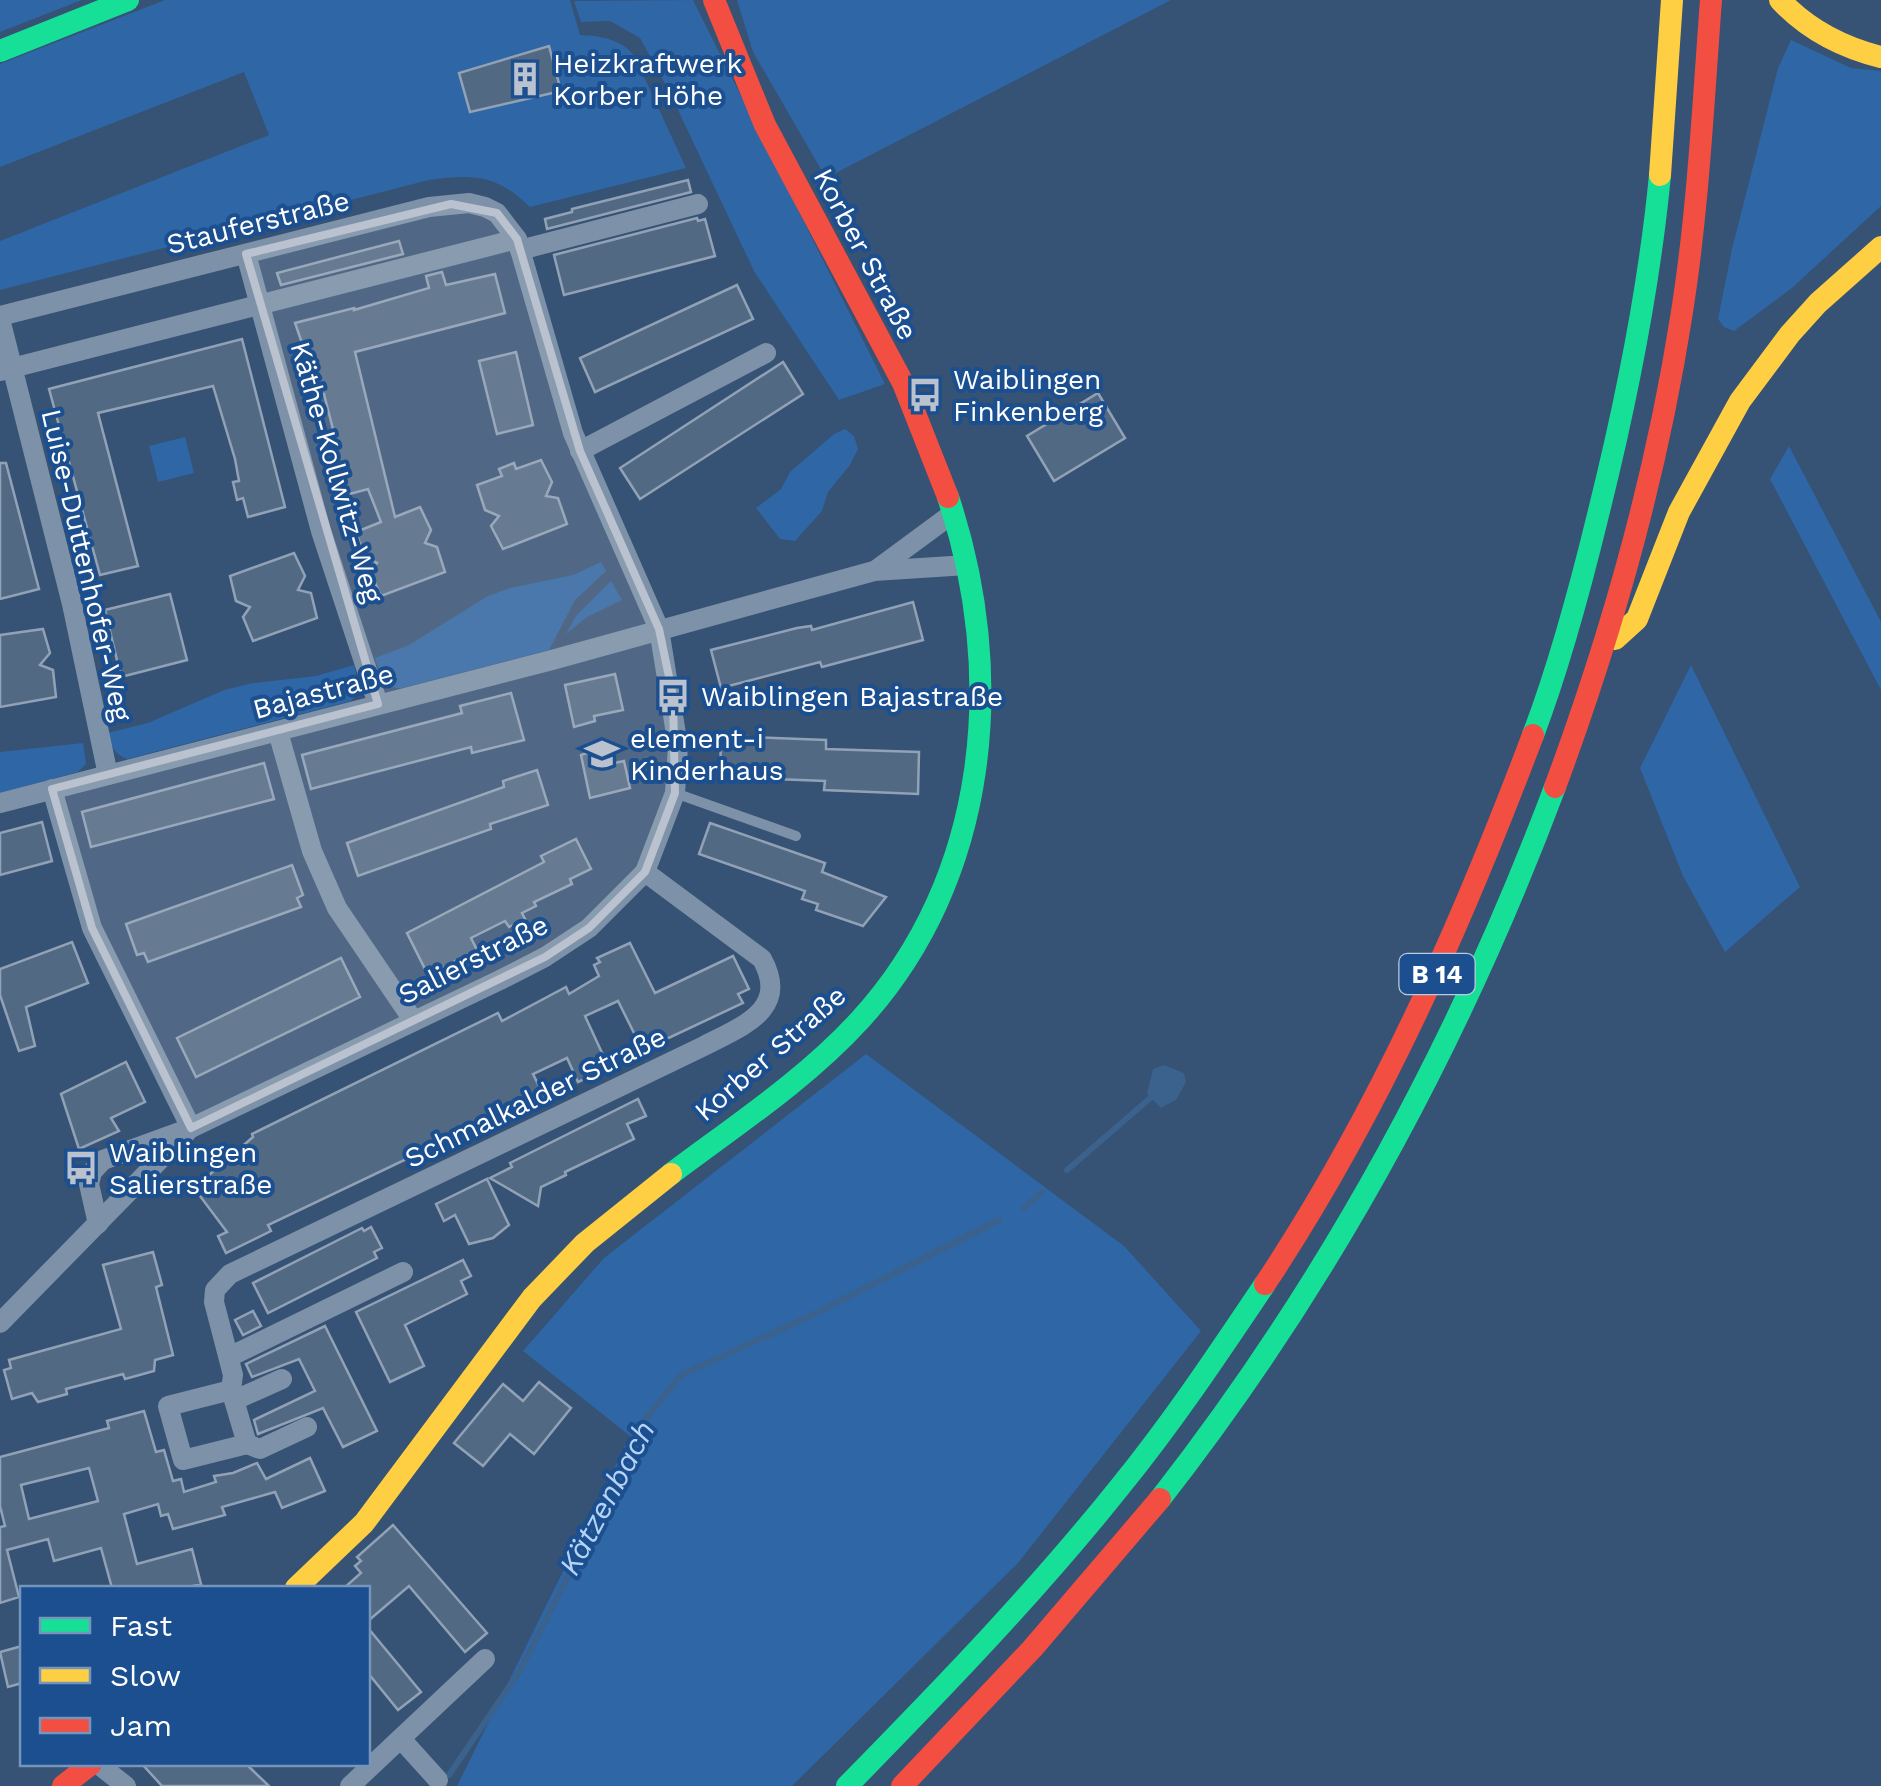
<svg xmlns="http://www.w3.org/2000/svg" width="1881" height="1786" font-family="'Work Sans',sans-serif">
	<rect width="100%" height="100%" fill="#365274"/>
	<g fill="#2f66a5">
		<path d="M0,0H82L0,32Z"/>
		<path d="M165,0H570L580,35C602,36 622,39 635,57L686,168L530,207C496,174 473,174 429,180L0,290V241L269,135L244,72L0,167V64Z"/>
		<path d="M693,0L885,384L839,400L754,271L669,91L640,38L610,21L581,22L574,1Z"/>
		<path d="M737,0H1171L826,178L753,52Z"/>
		<path d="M1791,40L1851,68L1881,71V206L1792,288L1734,331L1724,327L1718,319L1732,249L1778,68Z"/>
		<path d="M845,429L854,436L858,449L850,465L828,492L822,511L795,541L780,539L756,508L781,489L790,472L834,434Z"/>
		<path d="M185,437L194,473L158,482L149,446Z"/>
		<path d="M1789,446L1881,622V690L1770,479Z"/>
		<path d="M601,562L606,571L575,600L549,650L402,688C382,689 381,674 375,658L409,645L488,596L510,588L573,575Z"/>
		<path d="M611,581L622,600L587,617L566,634L576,616Z"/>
		<path d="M354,665L360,690L351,701L127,759C114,753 111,747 107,733L148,723L224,690L253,683L316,676Z"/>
		<path d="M1691,665L1800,887L1725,952L1683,876L1640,768Z"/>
		<path d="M83,743L86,764L78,772L0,793V752Z"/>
		<path d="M866,1054L1124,1246L1201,1331L1018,1563L792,1786H457L630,1436L523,1351L604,1258Z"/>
	</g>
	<path fill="#3b618d" d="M1164,1065L1184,1073L1186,1082L1176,1100L1161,1108L1147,1094L1153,1069Z"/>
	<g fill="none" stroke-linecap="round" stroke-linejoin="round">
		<g stroke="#3b618d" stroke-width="6">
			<path d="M1067,1170L1155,1094"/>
			<path d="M1024,1208L1042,1192"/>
			<path d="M449,1775L519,1672L594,1526L636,1431L681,1375L808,1317L999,1220"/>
		</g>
	</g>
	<g fill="#526984" stroke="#92a2b6" stroke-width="2.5" fill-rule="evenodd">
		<path d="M549,46L561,91L470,112L459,73Z"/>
		<path d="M688,180L691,192L547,229L545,219L572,212V209Z"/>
		<path d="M697,218L698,221L705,219L715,256L564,295L554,255Z"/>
		<path d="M399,241L403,254L281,285L277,273Z"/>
		<path d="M442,272L446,285L495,274L505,313L355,352L395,517L420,507L431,530L425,543L437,547L445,572L381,596L370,572L377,563L364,556L356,532L381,522L368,489L346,495L333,446L337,445L324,394L320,395L295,323L354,308V310L429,288L426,276Z"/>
		<path d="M737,285L753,319L595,392L580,358Z"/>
		<path d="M242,339L285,507L248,517L243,498L237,500L233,482L239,481L235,459L213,386L98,413L138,566L100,575L49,389Z"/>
		<path d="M516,352L533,425L497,434L479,361Z"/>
		<path d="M783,362L803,394L640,499L620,468Z"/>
		<path d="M1098,393L1125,438L1054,481L1027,436Z"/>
		<path d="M541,460L552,482L546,496L558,498L567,524L503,549L491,526L499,516L485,510L477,485L502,476L499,469L514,463L516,469Z"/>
		<path d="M0,463H6L39,589L0,599Z"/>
		<path d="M294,553L305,576L298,590L311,593L317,618L253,641L243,617L250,607L236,601L230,576Z"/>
		<path d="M170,594L187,660L121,677L105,610Z"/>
		<path d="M913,602L923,640L822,667L820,662L721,688L711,650L797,628L811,626L812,630Z"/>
		<path d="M43,629L50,653L40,665L53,670L56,697L0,707V635Z"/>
		<path d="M615,674L623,710L594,716L595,721L574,727L565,685Z"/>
		<path d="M511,693L524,740L472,753L471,747L311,789L302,755L462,713L460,706Z"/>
		<path d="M721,736L826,740V749L919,752L918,794L824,790L825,781L720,777Z"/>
		<path d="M601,748L605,765L624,761L630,788L590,798L581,755Z"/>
		<path d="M264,763L274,799L91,847L82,812Z"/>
		<path d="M537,770L548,805L490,824L491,829L358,876L347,843L504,787L503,781Z"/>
		<path d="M42,822L52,861L0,875V833Z"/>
		<path d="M710,823L825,863L822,872L886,897L863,926L816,910L818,904L802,899L805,891L699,854Z"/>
		<path d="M576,839L591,869L570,879L572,884L534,902L536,906L522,913L525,919L509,927L505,921L471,938L477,950L428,975L407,933L544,862L541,856Z"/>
		<path d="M292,865L303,895L297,898L301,907L148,962L144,953L137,955L126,924Z"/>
		<path d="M72,942L88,983L26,1007L35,1046L19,1051L0,995V969Z"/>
		<path d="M630,943L655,993L733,956L749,989L738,994L743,1003L660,1042L658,1038L641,1047L618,1001L585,1016L609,1068L578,1082L567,1058L533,1074L546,1100L465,1140L461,1133L268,1225L271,1231L226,1253L218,1236L227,1232L194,1188L253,1137L252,1134L498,1013L502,1021L566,987L569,994L599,976L594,965L600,962L597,958Z"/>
		<path d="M341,958L360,997L196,1077L177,1038Z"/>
		<path d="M126,1062L145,1102L111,1118L119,1131L79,1149L61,1094Z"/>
		<path d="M638,1099L646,1116L627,1124L634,1139L565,1172L566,1175L541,1187L538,1206L490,1178L512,1167L510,1163Z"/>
		<path d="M487,1179L509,1225L493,1238L469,1244L455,1215L444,1221L436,1204Z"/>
		<path d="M371,1227L382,1248L374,1252L377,1258L268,1313L253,1283L362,1228L364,1231Z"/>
		<path d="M153,1252L162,1285L156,1287L173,1355L155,1360L154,1371L125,1379L123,1374L66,1389L67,1394L38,1402L32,1393L12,1399L4,1370L11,1368L9,1360L121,1329L103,1265Z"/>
		<path d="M463,1260L471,1276L461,1281L467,1294L405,1325L424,1366L390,1382L356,1312Z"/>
		<path d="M253,1311L261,1326L243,1335L235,1320Z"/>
		<path d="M325,1326L377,1431L343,1447L323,1408L258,1434L254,1420L315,1391L299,1359L252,1377L246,1364Z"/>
		<path d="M539,1382L571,1408L534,1454L510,1434L483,1466L454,1443L503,1384L523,1401Z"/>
		<path d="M144,1411L156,1452L164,1450L173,1481L181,1479L184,1492L216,1482L214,1476L233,1473L257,1463L266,1479L310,1458L325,1491L282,1508L275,1492L222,1507L225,1515L173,1529L168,1514L161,1516L158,1504L124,1514L137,1564L192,1549L201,1584L185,1588H112L101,1548L54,1561L48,1539L7,1550L19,1597L0,1603V1527L5,1526L0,1506V1457L109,1428L107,1421ZM89,1468L98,1501L29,1519L21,1485Z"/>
		<path d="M393,1525L487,1633L465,1652L409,1586L368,1621V1588H344L361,1573L355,1566L361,1561L357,1557Z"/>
		<path d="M368,1628L421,1692L398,1710L368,1673Z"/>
		<path d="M22,1646V1683L8,1687L0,1652Z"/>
		<path d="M142,1764H246L269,1786H162Z"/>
	</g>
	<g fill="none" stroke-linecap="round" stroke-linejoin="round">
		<path stroke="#7d92a8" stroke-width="10" d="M675,793L796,836"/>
		<g stroke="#7d92a8" stroke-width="20">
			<path d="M520,250L698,204"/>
			<path d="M246,254L321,531L378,704"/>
			<path d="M0,316L429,207L469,203L485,207L497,213L517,239L573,433L659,629L678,746L675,793L645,872L589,928L545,957L500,980L191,1128L103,1160L92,1172L89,1184L98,1224"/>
			<path d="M0,319L72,604L108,775"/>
			<path d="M0,371L517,239"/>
			<path d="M580,451L766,353"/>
			<path d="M876,570L952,514"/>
			<path d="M278,732L312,851L337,908L413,1020"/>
			<path d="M52,789L92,928L191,1128"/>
			<path d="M0,803L552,660L874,571L967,565"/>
			<path d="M0,1323L186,1133"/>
			<path d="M229,1357L403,1272"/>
			<path d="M231,1390L168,1406L183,1460L247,1444L231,1390L233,1375L214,1302L215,1290L230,1274L704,1046C742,1026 790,1010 762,959L645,872"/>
			<path d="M235,1400L282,1379"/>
			<path d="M247,1444L260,1449L307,1427"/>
			<path d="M401,1739L438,1780"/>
			<path d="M98,1764L126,1786"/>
			<path d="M350,1786L485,1659"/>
		</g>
		<g stroke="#16e098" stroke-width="22">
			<path d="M0,51L128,0"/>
			<path d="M1533,735C1560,664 1580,589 1598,515C1626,403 1649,290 1660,175"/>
			<path d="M671,1174C736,1125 805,1080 860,1020C990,878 1007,673 948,497"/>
			<path d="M1160,1499C1329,1283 1459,1043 1555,787"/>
			<path d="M847,1786C941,1690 1035,1593 1119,1488C1172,1423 1218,1354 1265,1284"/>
		</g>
		<g stroke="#ffcf43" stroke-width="22">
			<path d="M1780,0C1808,30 1841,47 1881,57"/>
			<path d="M1660,175L1672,0"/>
			<path d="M1615,639L1637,619L1679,512L1740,401L1790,334L1818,303L1881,247"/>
			<path d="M296,1588L364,1523L532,1298L585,1243L671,1174"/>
		</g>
		<g stroke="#f24e42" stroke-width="22">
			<path d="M714,0L765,125L903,383L948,497"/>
			<path d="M1555,787C1611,636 1656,477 1681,318C1698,213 1703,106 1711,0"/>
			<path d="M1265,1284C1378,1114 1461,926 1533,735"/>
			<path d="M63,1786L91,1764"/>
			<path d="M902,1786L1032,1649L1160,1499"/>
		</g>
	</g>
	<path fill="#b9c2ce" fill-opacity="0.2" stroke="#b9c2ce" stroke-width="8" stroke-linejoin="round" d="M451,204L497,213L517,239L580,451L659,629L673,696L675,793L645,872L589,928L545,957L191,1128L92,928L52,789L378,704L246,254Z"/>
	<defs>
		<g id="building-bare" transform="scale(2.7)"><path d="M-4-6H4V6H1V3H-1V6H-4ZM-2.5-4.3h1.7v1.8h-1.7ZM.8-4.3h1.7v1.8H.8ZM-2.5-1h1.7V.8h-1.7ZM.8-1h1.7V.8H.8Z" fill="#b9c2ce" stroke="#1b4f8f" stroke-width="2.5" paint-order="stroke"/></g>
		<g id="bus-bare" transform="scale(2.7)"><path d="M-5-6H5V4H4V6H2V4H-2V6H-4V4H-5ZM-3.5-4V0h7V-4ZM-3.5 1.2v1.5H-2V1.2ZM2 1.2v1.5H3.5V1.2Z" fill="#b9c2ce" stroke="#1b4f8f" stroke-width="2.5" paint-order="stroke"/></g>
		<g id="school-bare" transform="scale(2.7)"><path d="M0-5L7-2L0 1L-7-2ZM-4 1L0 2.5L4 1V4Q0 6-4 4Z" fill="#b9c2ce" stroke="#1b4f8f" stroke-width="2.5" paint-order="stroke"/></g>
	</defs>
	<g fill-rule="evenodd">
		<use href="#building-bare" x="525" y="79"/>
		<use href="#bus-bare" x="925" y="395"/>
		<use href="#bus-bare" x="673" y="696"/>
		<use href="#school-bare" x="602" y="754"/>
		<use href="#bus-bare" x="81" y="1168"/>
	</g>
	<g text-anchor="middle" stroke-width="8" stroke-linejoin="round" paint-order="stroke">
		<rect fill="#1b4f8f" stroke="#bbcadd" stroke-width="2.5" x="1399.5" y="954" width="75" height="40" rx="8"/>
		<g font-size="25" font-weight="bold" fill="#fff">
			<text x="1437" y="983">B 14</text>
		</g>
		<g font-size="28" fill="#fff" stroke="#1b4f8f" text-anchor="start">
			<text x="553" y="73">Heizkraftwerk<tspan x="553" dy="32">Korber Höhe</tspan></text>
			<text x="953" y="389">Waiblingen<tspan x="953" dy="32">Finkenberg</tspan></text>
			<text x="701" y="706">Waiblingen Bajastraße</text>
			<text x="630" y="748">element-i<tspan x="630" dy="32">Kinderhaus</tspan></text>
			<text x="109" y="1162">Waiblingen<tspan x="109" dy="32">Salierstraße</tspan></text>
		</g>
		<g font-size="28" fill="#fff" stroke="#1b4f8f">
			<text transform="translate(258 222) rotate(-14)" y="10">Stauferstraße</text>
			<text transform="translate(866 254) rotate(62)" y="10">Korber Straße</text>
			<text transform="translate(337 472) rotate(74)" y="10">Käthe-Kollwitz-Weg</text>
			<text transform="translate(87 565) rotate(77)" y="10">Luise-Duttenhofer-Weg</text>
			<text transform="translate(323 691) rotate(-15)" y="10">Bajastraße</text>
			<text transform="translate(473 959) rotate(-27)" y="10">Salierstraße</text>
			<text transform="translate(770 1053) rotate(-41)" y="10">Korber Straße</text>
			<text transform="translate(535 1097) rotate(-26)" y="10">Schmalkalder Straße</text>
		</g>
		<g font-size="30" font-style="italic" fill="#b5d3f5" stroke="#1b4f8f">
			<text transform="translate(607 1498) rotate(-62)" y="10">Kätzenbach</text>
		</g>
	</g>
	<rect x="20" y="1586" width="350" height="180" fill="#1b4f8f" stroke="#7695bc" stroke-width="2.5"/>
	<rect x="40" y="1618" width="50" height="15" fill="#16e098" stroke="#7695bc" stroke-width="2.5"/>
	<text x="110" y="1636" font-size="30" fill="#ffffff">Fast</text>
	<rect x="40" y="1668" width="50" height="15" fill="#ffcf43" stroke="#7695bc" stroke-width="2.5"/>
	<text x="110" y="1686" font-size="30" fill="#ffffff">Slow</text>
	<rect x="40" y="1718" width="50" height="15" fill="#f24e42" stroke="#7695bc" stroke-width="2.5"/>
	<text x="110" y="1736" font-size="30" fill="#ffffff">Jam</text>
</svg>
